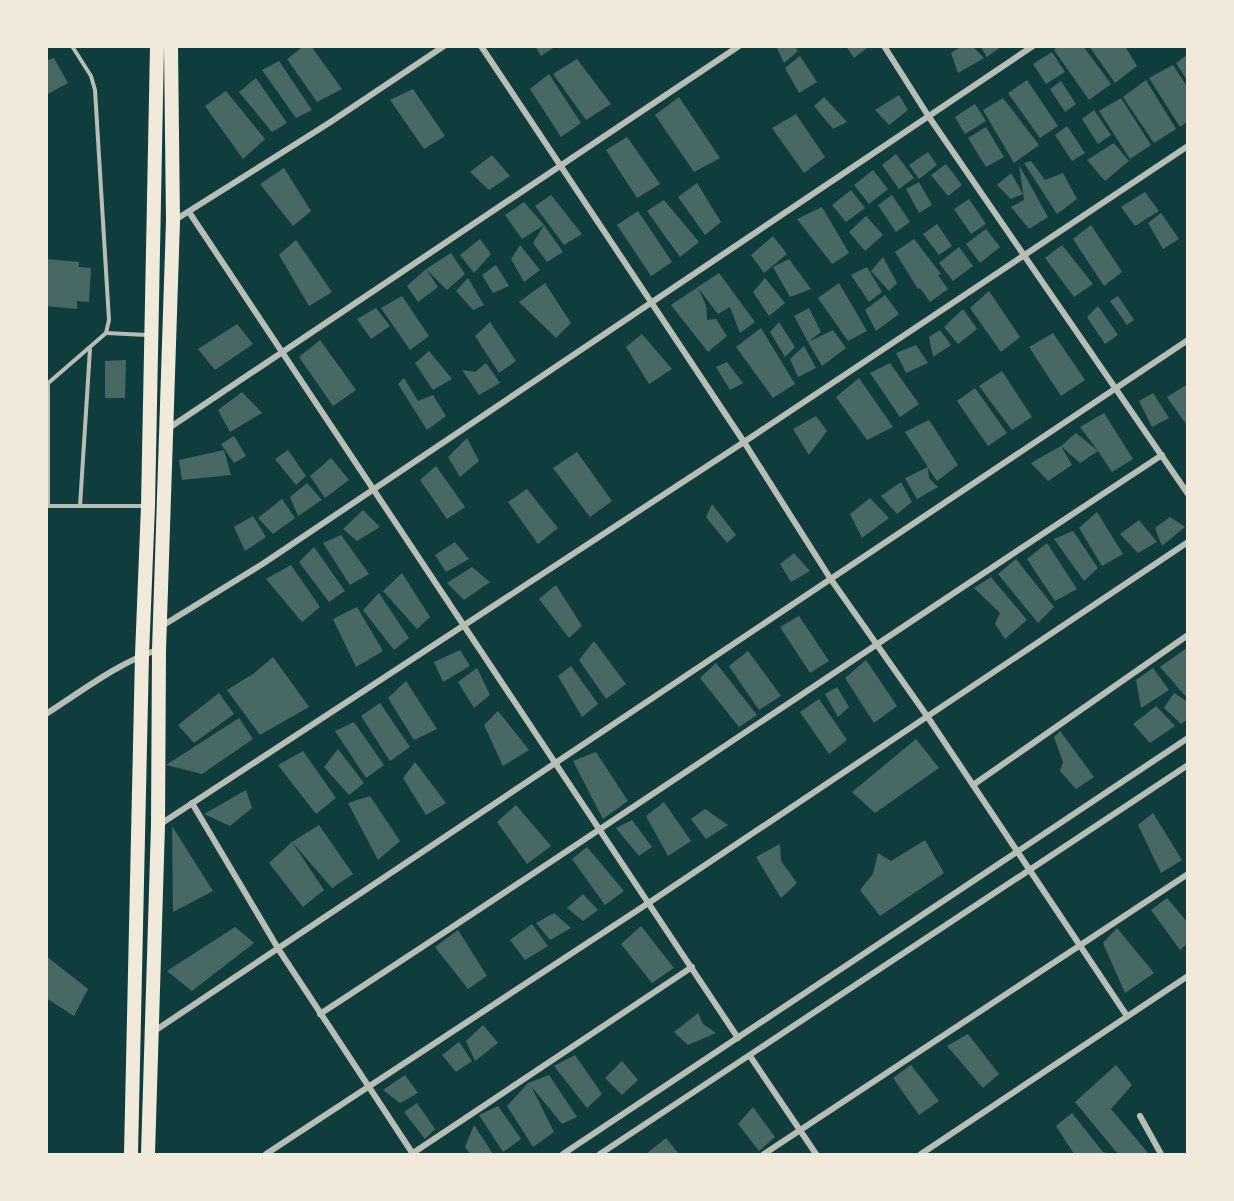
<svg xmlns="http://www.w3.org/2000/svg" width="1234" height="1201" font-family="'Space Grotesk',sans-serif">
	<rect width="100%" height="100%" fill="#0f3d3e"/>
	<g fill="#486865">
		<path d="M304,46H311L342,89L317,102L287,59Z"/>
		<path d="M535,46H556L541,56Z"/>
		<path d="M776,46H794L798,51L784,63Z"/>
		<path d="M846,46H866L867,48L854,58Z"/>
		<path d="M962,46H972L984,58L958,73L951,53Z"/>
		<path d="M980,46H1002L987,57Z"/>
		<path d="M1058,46H1083L1111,84L1089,100L1054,50Z"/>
		<path d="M1089,46H1125L1137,66L1115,83Z"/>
		<path d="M1052,52L1065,72L1046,84L1033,64Z"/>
		<path d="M1188,54V82L1176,63Z"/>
		<path d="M800,56L817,82L799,93L785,68Z"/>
		<path d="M54,58L68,83L46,95V61Z"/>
		<path d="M577,59L611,104L586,120L553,74Z"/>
		<path d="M279,61L312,110L296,118L262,70Z"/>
		<path d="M1173,65L1188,88V121L1180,127L1149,78Z"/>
		<path d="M549,74L581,123L561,137L530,89Z"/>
		<path d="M256,78L287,123L272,132L239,92Z"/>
		<path d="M1027,80L1058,126L1040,138L1008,93Z"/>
		<path d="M1146,80L1176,129L1154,143L1123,97Z"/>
		<path d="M1061,81L1076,104L1065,112L1050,89Z"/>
		<path d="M413,89L445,136L424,149L390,100Z"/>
		<path d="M226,91L265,139L243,159L205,106Z"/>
		<path d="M899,95L908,110L889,125L875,110Z"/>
		<path d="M679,97L720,158L694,172L655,115Z"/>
		<path d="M824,97L847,122L833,129L814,106Z"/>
		<path d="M1003,98L1039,145L1014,163L983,110Z"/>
		<path d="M1121,98L1151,145L1130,159L1099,111Z"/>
		<path d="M975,104L986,121L965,134L955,117Z"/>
		<path d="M1094,110L1111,135L1098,144L1082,119Z"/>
		<path d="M796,114L825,157L804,173L772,128Z"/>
		<path d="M1067,126L1085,153L1072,161L1055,135Z"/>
		<path d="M986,127L1004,157L986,167L968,138Z"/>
		<path d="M627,137L660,184L637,198L606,150Z"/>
		<path d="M1114,143L1129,161L1105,181L1087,160Z"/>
		<path d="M928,152L937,165L919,179L909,165Z"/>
		<path d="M896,154L914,178L899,189L882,165Z"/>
		<path d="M492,155L510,176L489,190L470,172Z"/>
		<path d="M1031,161L1045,180L1063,173L1077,199L1057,214L1024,163Z"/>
		<path d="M946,164L962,185L948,196L931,175Z"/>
		<path d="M1019,165L1048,217L1029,229L1011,207L1024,200Z"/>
		<path d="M284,168L311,211L293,226L260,184Z"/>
		<path d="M873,170L888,189L869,204L854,185Z"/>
		<path d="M1011,173L1023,194L1011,199L997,185Z"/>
		<path d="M919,182L932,205L919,213L906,189Z"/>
		<path d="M697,183L721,222L705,235L678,197Z"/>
		<path d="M851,190L865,208L846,222L832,205Z"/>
		<path d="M1145,192L1159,211L1135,226L1121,207Z"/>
		<path d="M551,195L582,234L564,245L535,206Z"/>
		<path d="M892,195L910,222L896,232L878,205Z"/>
		<path d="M969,199L986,224L971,234L954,209Z"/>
		<path d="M664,200L699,242L680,257L647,211Z"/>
		<path d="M524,202L544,225L522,239L505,215Z"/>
		<path d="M822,207L849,253L832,264L797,219Z"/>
		<path d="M638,211L672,262L651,276L617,225Z"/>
		<path d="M1161,213L1179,239L1163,249L1148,223Z"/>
		<path d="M866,216L883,235L865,251L849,232Z"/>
		<path d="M937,224L952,246L939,255L923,234Z"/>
		<path d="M544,225L563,252L547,262L533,243Z"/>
		<path d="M1091,225L1122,272L1104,286L1073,239Z"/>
		<path d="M986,229L1000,247L980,263L966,244Z"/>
		<path d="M773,236L787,254L764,273L751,255Z"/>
		<path d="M480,239L491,254L474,273L460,255Z"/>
		<path d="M914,239L941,274L938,275L948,289L930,302L920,288L918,289L895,252Z"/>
		<path d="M296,240L332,292L309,306L279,255Z"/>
		<path d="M520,245L540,270L524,282L511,259Z"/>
		<path d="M1062,245L1093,284L1074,297L1045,258Z"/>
		<path d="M959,247L973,266L953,281L939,263Z"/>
		<path d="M451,253L465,274L447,290L426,269Z"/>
		<path d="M883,257L897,283L889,291L871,271Z"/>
		<path d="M46,259L79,262V267L91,268L89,302L77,301V309L46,306Z"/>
		<path d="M789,259L811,289L790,297L773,267Z"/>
		<path d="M496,265L509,286L493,293L482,275Z"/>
		<path d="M867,267L882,292L869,302L851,275Z"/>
		<path d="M426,269L438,287L418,302L407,286Z"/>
		<path d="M719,273L755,322L740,333L730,307L718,314L698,288L706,305L707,320L716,319L727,336L708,352L671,305Z"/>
		<path d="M468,278L484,305L473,310L456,291Z"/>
		<path d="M765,278L785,303L769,316L753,292Z"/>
		<path d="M545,283L571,323L556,338L519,302Z"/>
		<path d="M839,283L867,331L848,341L818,298Z"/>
		<path d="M989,291L1020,337L1001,352L970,308Z"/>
		<path d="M885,295L899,314L876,331L865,310Z"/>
		<path d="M402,296L429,336L410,350L381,308Z"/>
		<path d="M1118,296L1134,320L1127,325L1110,301Z"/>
		<path d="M1098,306L1118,335L1105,344L1087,317Z"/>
		<path d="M376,308L390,326L371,339L357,319Z"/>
		<path d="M809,308L821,332L808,342L833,330L846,348L822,366L808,342L794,316Z"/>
		<path d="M963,309L977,329L958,344L944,327Z"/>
		<path d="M490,322L516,361L499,373L475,336Z"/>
		<path d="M779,322L795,347L785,357L770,332Z"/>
		<path d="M237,324L253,344L215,370L198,349Z"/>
		<path d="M761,328L795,384L773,398L736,347Z"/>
		<path d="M940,330L951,345L933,357L929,337Z"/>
		<path d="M1053,333L1085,380L1061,396L1029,347Z"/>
		<path d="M642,334L672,369L649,384L626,347Z"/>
		<path d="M320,340L356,390L333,406L299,357Z"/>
		<path d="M916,345L928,363L906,373L896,353Z"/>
		<path d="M804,346L816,368L798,377L790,359Z"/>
		<path d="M429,351L452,379L433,390L415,363Z"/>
		<path d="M126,360L125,398H105V361Z"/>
		<path d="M727,362L743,383L730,390L716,367Z"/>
		<path d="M486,363L500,383L479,395L462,370L475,372Z"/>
		<path d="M890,363L919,404L900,417L870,373Z"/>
		<path d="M1002,371L1032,417L1012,430L979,386Z"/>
		<path d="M404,378L418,401L433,395L446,416L427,430L398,384Z"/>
		<path d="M859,378L893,427L867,440L836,397Z"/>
		<path d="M1188,384V427L1167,397Z"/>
		<path d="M975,388L1007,433L988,446L957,401Z"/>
		<path d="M242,392L262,413L230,432L218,410Z"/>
		<path d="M1153,393L1169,418L1152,427L1139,401Z"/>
		<path d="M1104,413L1133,459L1112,472L1098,451L1080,463L1061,446L1072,465L1048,481L1031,463L1061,446L1076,433L1098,451L1080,427Z"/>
		<path d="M816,416L827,431L809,455L793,429Z"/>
		<path d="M929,420L958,465L937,481L928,468L929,478L938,487L917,499L905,478L928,467L905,432Z"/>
		<path d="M234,436L246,456L234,463L221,444Z"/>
		<path d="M467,438L479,461L460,477L448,457Z"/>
		<path d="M224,450L231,475L182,480L179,460Z"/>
		<path d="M288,450L306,476L296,485L275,459Z"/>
		<path d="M577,452L612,501L590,517L553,468Z"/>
		<path d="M331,458L349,480L325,498L310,476Z"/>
		<path d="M436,466L465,507L447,519L420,480Z"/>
		<path d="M901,482L912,502L897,514L881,496Z"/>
		<path d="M307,483L322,500L298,516L290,497Z"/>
		<path d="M527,489L558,528L538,544L508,502Z"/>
		<path d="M870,498L889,518L862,538L850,514Z"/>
		<path d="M282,499L295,518L273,534L258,518Z"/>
		<path d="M712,504L736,535L727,543L706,517Z"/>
		<path d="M363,510L380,527L357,541L343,529Z"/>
		<path d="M1097,512L1123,554L1102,566L1079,528Z"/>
		<path d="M253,516L266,537L245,551L234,527Z"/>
		<path d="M1170,517L1185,527L1162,546L1155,528Z"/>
		<path d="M1139,520L1157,542L1138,553L1120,534Z"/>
		<path d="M1073,531L1098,568L1084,581L1054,539Z"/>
		<path d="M341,535L369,574L350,585L323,543Z"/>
		<path d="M455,542L469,559L446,572L435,555Z"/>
		<path d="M1047,543L1077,589L1055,601L1027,559Z"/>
		<path d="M314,547L345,591L329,602L299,562Z"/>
		<path d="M794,553L810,571L791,582L780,564Z"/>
		<path d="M1016,559L1054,607L1038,623L998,574Z"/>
		<path d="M291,565L320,607L302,622L266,579Z"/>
		<path d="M472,567L490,582L464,600L447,583Z"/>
		<path d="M402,573L430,617L417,629L383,591Z"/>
		<path d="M991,577L1027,620L1005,639L995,624L1000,613L974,588Z"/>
		<path d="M556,585L582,626L569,638L539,599Z"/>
		<path d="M379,593L409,638L394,650L363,610Z"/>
		<path d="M357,607L383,651L356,667L333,619Z"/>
		<path d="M799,616L829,661L810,673L780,627Z"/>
		<path d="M594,641L626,684L606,699L579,660Z"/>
		<path d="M1188,647V699L1160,667Z"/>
		<path d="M460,650L470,666L443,682L434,662Z"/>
		<path d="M748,651L781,696L759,710L729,666Z"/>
		<path d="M273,657L309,707L260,735L227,690L253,674Z"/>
		<path d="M866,660L897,706L874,723L845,678Z"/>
		<path d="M716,663L757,715L739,727L700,678Z"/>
		<path d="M571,666L598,704L582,717L558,676Z"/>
		<path d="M477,668L490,695L474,708L458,682Z"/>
		<path d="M1153,668L1169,690L1141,708L1136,680Z"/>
		<path d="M406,681L437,729L414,740L388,698Z"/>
		<path d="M837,687L849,707L838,717L825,694Z"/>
		<path d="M219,693L234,714L194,743L178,725Z"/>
		<path d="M1174,693L1188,702V719L1181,724L1164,708Z"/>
		<path d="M819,699L847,740L829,754L800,712Z"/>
		<path d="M380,703L410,747L390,761L361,716Z"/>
		<path d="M1156,706L1175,726L1150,743L1133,724Z"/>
		<path d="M498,711L529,750L503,766L484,725Z"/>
		<path d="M239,718L253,739L202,774L166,765Z"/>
		<path d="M354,722L384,765L366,778L335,731Z"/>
		<path d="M1060,731L1094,777L1076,789L1060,771L1063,762L1054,737Z"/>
		<path d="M916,739L939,768L875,813L852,792Z"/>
		<path d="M338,749L364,783L349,795L324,767Z"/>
		<path d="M303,751L336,798L316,814L278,765Z"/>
		<path d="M596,752L628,801L603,819L573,761Z"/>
		<path d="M415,762L446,803L426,815L403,778Z"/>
		<path d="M246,790L252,808L230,826L204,814Z"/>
		<path d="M370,796L400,841L378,860L348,803Z"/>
		<path d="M664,802L691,841L668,856L646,816Z"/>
		<path d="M516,805L551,846L527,864L497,822Z"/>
		<path d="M705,809L728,825L706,839L691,819Z"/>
		<path d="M1153,813L1182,860L1161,873L1138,825Z"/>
		<path d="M632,820L652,847L639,856L616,828Z"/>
		<path d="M319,825L353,874L332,888L292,842L324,890L303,907L269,863L292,842Z"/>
		<path d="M172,826L213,891L173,912Z"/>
		<path d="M925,840L944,873L880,916L860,890L873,874L878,853L891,861Z"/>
		<path d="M780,844L781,861L797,883L781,898L756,857Z"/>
		<path d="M587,847L624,891L605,905L572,859Z"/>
		<path d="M583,894L598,910L583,921L567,908Z"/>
		<path d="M1167,898L1188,923V943L1180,950L1151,910Z"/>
		<path d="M554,913L571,928L550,940L536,923Z"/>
		<path d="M532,924L548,946L525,960L510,940Z"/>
		<path d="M641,926L674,968L652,983L621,944Z"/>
		<path d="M235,927L254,943L192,991L167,971Z"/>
		<path d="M1117,928L1154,973L1125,993L1103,943Z"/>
		<path d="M458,930L487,976L468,989L435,947Z"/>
		<path d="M46,956L88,989L74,1016L46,998Z"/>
		<path d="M698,1013L703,1024L716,1033L688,1045L674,1032Z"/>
		<path d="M483,1025L498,1043L475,1061L466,1041Z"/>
		<path d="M968,1034L999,1074L983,1088L947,1046Z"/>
		<path d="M459,1042L472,1061L456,1072L442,1055Z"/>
		<path d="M575,1055L602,1094L587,1108L554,1066Z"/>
		<path d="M622,1061L638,1080L622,1095L605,1078Z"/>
		<path d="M911,1065L939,1101L919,1115L893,1078Z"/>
		<path d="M1116,1065L1132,1085L1111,1109L1149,1154H1118L1075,1102Z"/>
		<path d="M405,1075L418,1093L400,1103L383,1090Z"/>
		<path d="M549,1075L577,1117L562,1124L531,1086L554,1132L533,1147L507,1106L528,1083Z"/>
		<path d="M417,1103L435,1129L425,1139L404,1112Z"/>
		<path d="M498,1106L521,1139L503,1152L479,1115Z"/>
		<path d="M753,1107L775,1137L759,1151L738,1124Z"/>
		<path d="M1072,1113L1103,1152L1111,1154H1074L1056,1126Z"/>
		<path d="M474,1125L493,1154H470L465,1147Z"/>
		<path d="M666,1138L679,1154H646Z"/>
	</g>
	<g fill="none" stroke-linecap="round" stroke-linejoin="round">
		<g stroke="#b8beb3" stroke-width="4">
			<path d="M106,333L147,335"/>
			<path d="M46,385L106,333L109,320L95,90L91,76L72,46"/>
			<path d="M48,385V506"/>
			<path d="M47,506H145"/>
			<path d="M80,506L90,349"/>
		</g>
		<g stroke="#b8beb3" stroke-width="6">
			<path d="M481,46L744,442L830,578L927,716L1127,1016"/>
			<path d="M884,46L929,117L1188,494"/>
			<path d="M189,212L738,1038"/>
			<path d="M175,220L329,123L444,46"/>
			<path d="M166,430L739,46"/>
			<path d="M162,626L264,563L1033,46"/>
			<path d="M46,714C82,691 118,663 157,650"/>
			<path d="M973,785L1188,635"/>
			<path d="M192,803L279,950L413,1154"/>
			<path d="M159,825L744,442L1188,146"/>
			<path d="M320,1014C602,830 881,640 1162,455"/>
			<path d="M153,1032L1188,340"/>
			<path d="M750,1056L816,1154"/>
			<path d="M1140,1116L1161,1154"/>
			<path d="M413,1153L692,967"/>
			<path d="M266,1154L650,902L1188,542"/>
			<path d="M563,1154L1188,738"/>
			<path d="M600,1154L1188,765"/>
			<path d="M764,1154L1188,874"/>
			<path d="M921,1154L1188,976"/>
		</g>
		<g stroke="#f1e9da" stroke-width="14">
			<path d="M131,1154L142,655L148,506L157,46"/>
			<path d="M148,1154L158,825L159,650L173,221L171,46"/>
		</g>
	</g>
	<rect width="1234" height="1201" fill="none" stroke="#f1e9da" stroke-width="96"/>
</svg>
